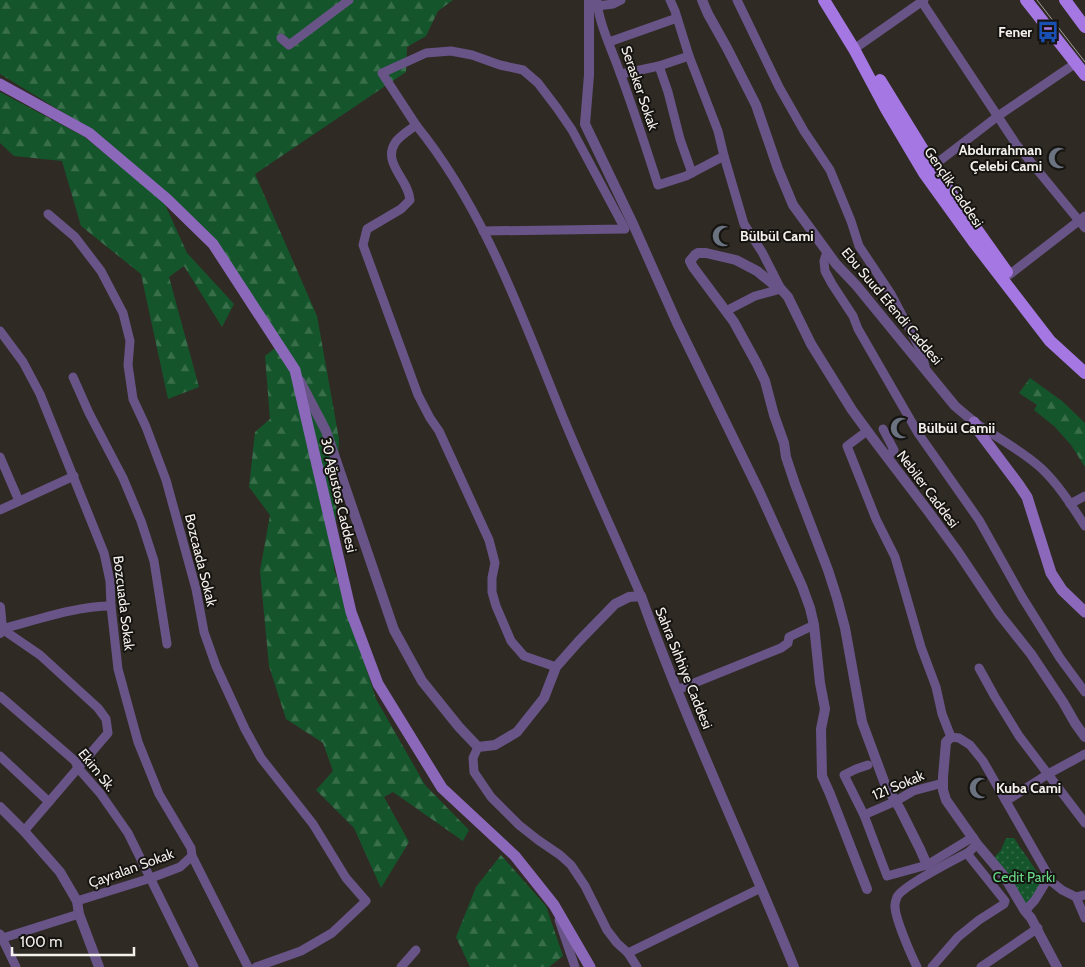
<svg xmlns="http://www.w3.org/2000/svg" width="1085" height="967" font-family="Cabin,sans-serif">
	<defs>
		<pattern id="forest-firs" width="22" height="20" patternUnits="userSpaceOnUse" patternTransform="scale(1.25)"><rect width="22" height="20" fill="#15552b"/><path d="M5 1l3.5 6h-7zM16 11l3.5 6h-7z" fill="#386e4a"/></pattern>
		<pattern id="park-dots" width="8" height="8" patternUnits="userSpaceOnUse" patternTransform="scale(1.25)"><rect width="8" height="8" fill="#15552b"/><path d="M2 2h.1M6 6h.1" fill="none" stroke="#386e4a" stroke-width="1.8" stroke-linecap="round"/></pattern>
	</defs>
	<rect width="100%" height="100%" fill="#2f2b24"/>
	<g fill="url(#forest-firs)">
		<path d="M0,0H453L438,11L426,36L407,47L406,72L255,174L317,316L339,439L334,569L376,699L425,785L469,830L463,841L393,792L384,797L409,842L381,888L354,828L316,790L333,771L323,743L286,719L269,666L260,571L270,515L249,487L255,432L270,419L265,356L280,344L214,239L87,127L0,74Z"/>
		<path d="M0,92L83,136L163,200L187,253L234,304L222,327L184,266L169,277L199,387L168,399L141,274L81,226L62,161L14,156L0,143Z"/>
		<path d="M1030,378L1062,401L1085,423V467L1071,445L1055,427L1034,410L1037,405L1019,393Z"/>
		<path d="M501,855L546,906L563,956L549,967H470L456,937L476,887Z"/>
	</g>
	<path fill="url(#park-dots)" d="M1006,838H1014C1024,854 1035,867 1044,883L1027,906L994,858L1001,850Z"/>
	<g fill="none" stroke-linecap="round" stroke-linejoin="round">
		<g stroke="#695487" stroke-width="9">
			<path d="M597,0C598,22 613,52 620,73C634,110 646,148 658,185L686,176L724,156L718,131L689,56L675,11L670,0"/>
			<path d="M737,0L779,87L804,131L830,170L851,221L859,246L891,294L921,351L926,370"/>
			<path d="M922,2L1016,144L1085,228"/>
			<path d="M597,6L613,4L621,0"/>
			<path d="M281,38L289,45L349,0"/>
			<path d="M609,42L677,18"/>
			<path d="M854,49L924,0"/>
			<path d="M659,66L668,92L680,139L692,173"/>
			<path d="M621,74L659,66L689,56"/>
			<path d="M416,125C486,211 523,320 565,422C589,480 616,538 641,596"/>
			<path d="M724,156L744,224L762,252L781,289L755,296L726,311"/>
			<path d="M933,166L998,116L1076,63"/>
			<path d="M48,214L75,237L101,271L123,313L130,341L128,365L133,399L146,427L166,480L196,589L204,632L216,666L245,729L261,758L313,824L346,878L366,901L332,933L301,951L256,967"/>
			<path d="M483,231L625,229L572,130L557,108L538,83L523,70L500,65L472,55L451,51L426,53L382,73L416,125C410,130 399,136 395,143C382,163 409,180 410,200L401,209L367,229L363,245L418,395L430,418L439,431L489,540L495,563L492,578V592L496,606L511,641L524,656L556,667"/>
			<path d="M827,252L824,261L825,271L832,284L853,316L858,329L918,433L979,520L1022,597L1060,658L1085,692"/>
			<path d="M1009,275L1085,216"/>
			<path d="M0,331L23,362L40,394L104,553L110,581L111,606L118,669L138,742L159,794L191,848L192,856L248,967"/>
			<path d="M73,377L89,413L123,478L141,521L154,561L167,644"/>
			<path d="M974,422C996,437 1021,450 1041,468C1059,485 1072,506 1085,526"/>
			<path d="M883,429L894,450L887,457"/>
			<path d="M867,431L847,446L876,519L895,557L921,647L936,687L942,714L951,737L959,738L970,745L983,761L1052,882L1062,890L1076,897L1085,895"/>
			<path d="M0,457L19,501"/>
			<path d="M1070,504L1085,496"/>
			<path d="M0,510L74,476"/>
			<path d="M2,629L40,655L98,708L106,719L108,733L24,831"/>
			<path d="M2,629C37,620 76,606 111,606"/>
			<path d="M979,668L995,697L1019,736L1085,823"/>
			<path d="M677,690L781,648L788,643L789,637L814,625"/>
			<path d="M0,696L75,761L78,768L100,793L128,833L194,967"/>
			<path d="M478,747L473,758L474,772L491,797L519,825L538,840L560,855L571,865L585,886L607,930L617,943L628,953L761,888"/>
			<path d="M0,756L49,802"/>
			<path d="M868,765L856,769L844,775L864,815L887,876L927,865L973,837"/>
			<path d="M1006,801L1048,774L1085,754"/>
			<path d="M864,815L896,801L913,791L943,783"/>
			<path d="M1076,897L1085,918"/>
			<path d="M77,901L151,878L180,867L192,856"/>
			<path d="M1025,911L1035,900L1049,877"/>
			<path d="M559,920L575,967"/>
			<path d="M0,934L16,967"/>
			<path d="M0,939L79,914"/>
			<path d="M628,953L637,967"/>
			<path d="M401,967L416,950"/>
			<path d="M917,967C911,955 894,916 895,905C895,902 896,900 897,897C902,886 956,859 969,852"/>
			<path d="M932,967L958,937L979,920L1004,904L1005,901L969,856V852L977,844"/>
			<path d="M981,967L1038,928"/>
		</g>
		<g stroke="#695487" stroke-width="10">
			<path d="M589,0V75L585,124L633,224L677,323L760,493L802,586L810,608L814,625L820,683L825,709L821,729L822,776L830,794L867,889"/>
			<path d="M702,0L708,14L727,48L756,105L778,169L793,205L836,264L856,285L955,406L974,422"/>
			<path d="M300,381L326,431L394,630L422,681L459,727L478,747L495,745L517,732L544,698L556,667L579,641L615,604L629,597L641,596C686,722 744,843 794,967"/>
			<path d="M0,607L2,629L0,633"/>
			<path d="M951,737L946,742L943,777V790L946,800L977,844L1004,876L1025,911L1031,918L1057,967"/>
			<path d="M0,807L24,831L60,872L77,901L79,914L99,967"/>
			<path d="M927,865L920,849L900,809L885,784L862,722L845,628L837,598L828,570L795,484L786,457L784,443L774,415L765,381L757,364L734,322L693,267L690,261L695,255L698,253H706L736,260L757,271L773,284L781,289L788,297L811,344L852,410L874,440L928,511L958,552L1000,615L1031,654L1063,702L1075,723L1085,737"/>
		</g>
		<g stroke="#8b68ba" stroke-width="11">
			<path d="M0,84L89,133L167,199L213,244L295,370L351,612L378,684L442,788L515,856L554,905L590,967"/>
			<path d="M974,422L980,433L1019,485L1027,497L1051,573L1062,590L1085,612"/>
		</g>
		<g stroke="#a577e2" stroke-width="12">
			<path d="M824,0L854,49L886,109L924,173L973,241L1050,341L1085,373"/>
			<path d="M1026,0L1085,75"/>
			<path d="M1065,0L1085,27"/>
			<path d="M880,80L941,179L1007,272"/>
		</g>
		<path stroke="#a4a19c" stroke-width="1" d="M1037,0L1085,62"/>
	</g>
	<defs>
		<g id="bus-bare" transform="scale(1.725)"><path d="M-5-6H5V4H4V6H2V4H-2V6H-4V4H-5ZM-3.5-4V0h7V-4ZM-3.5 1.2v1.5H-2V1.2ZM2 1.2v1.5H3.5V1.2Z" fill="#1a4fb4" stroke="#161411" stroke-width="2.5" paint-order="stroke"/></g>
		<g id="mosque-bare" transform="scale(1.725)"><path d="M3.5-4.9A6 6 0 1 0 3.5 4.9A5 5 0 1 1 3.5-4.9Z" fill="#6b7280" stroke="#161411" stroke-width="2.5" paint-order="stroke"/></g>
	</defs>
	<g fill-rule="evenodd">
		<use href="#bus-bare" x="1048" y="32"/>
		<use href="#mosque-bare" x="1059" y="158"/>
		<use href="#mosque-bare" x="723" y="236"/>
		<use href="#mosque-bare" x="901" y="428"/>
		<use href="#mosque-bare" x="980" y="788"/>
	</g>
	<g text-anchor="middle" stroke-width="4" stroke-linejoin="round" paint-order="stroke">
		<g font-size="14" font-weight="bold" fill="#f4f1ed" stroke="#161411" text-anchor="start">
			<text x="1032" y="37" text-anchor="end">Fener</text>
			<text x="1042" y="155" text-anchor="end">Abdurrahman<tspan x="1042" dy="16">Çelebi Cami</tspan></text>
			<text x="740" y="241">Bülbül Cami</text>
			<text x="918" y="433">Bülbül Camii</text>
			<text x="996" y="793">Kuba Cami</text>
		</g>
		<g font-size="14" fill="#f4f1ed" stroke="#161411">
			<text transform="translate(640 88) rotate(71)" y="5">Serasker Sokak</text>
			<text transform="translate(954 187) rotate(56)" y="5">Gençlik Caddesi</text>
			<text transform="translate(892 306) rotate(50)" y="5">Ebu Suud Efendi Caddesi</text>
			<text transform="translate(928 489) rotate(53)" y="5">Nebiler Caddesi</text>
			<text transform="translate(339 495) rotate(77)" y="5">30 Ağustos Caddesi</text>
			<text transform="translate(201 560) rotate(76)" y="5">Bozcaada Sokak</text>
			<text transform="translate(124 603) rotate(83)" y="5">Bozcuada Sokak</text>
			<text transform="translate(684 668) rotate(68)" y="5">Sahra Sıhhiye Caddesi</text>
			<text transform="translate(97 770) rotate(51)" y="5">Ekim Sk.</text>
			<text transform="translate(898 785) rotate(-23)" y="5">121 Sokak</text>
			<text transform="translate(131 868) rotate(-20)" y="5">Çayralan Sokak</text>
		</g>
		<g font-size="14" fill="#67da88" stroke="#161411">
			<text x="1024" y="882">Cedit Parkı</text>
		</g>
	</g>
	<path d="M12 947v8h122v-8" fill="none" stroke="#f4f1ed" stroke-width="2.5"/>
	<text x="20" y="947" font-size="15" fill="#f4f1ed" stroke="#161411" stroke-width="4" paint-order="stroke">100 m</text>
</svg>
